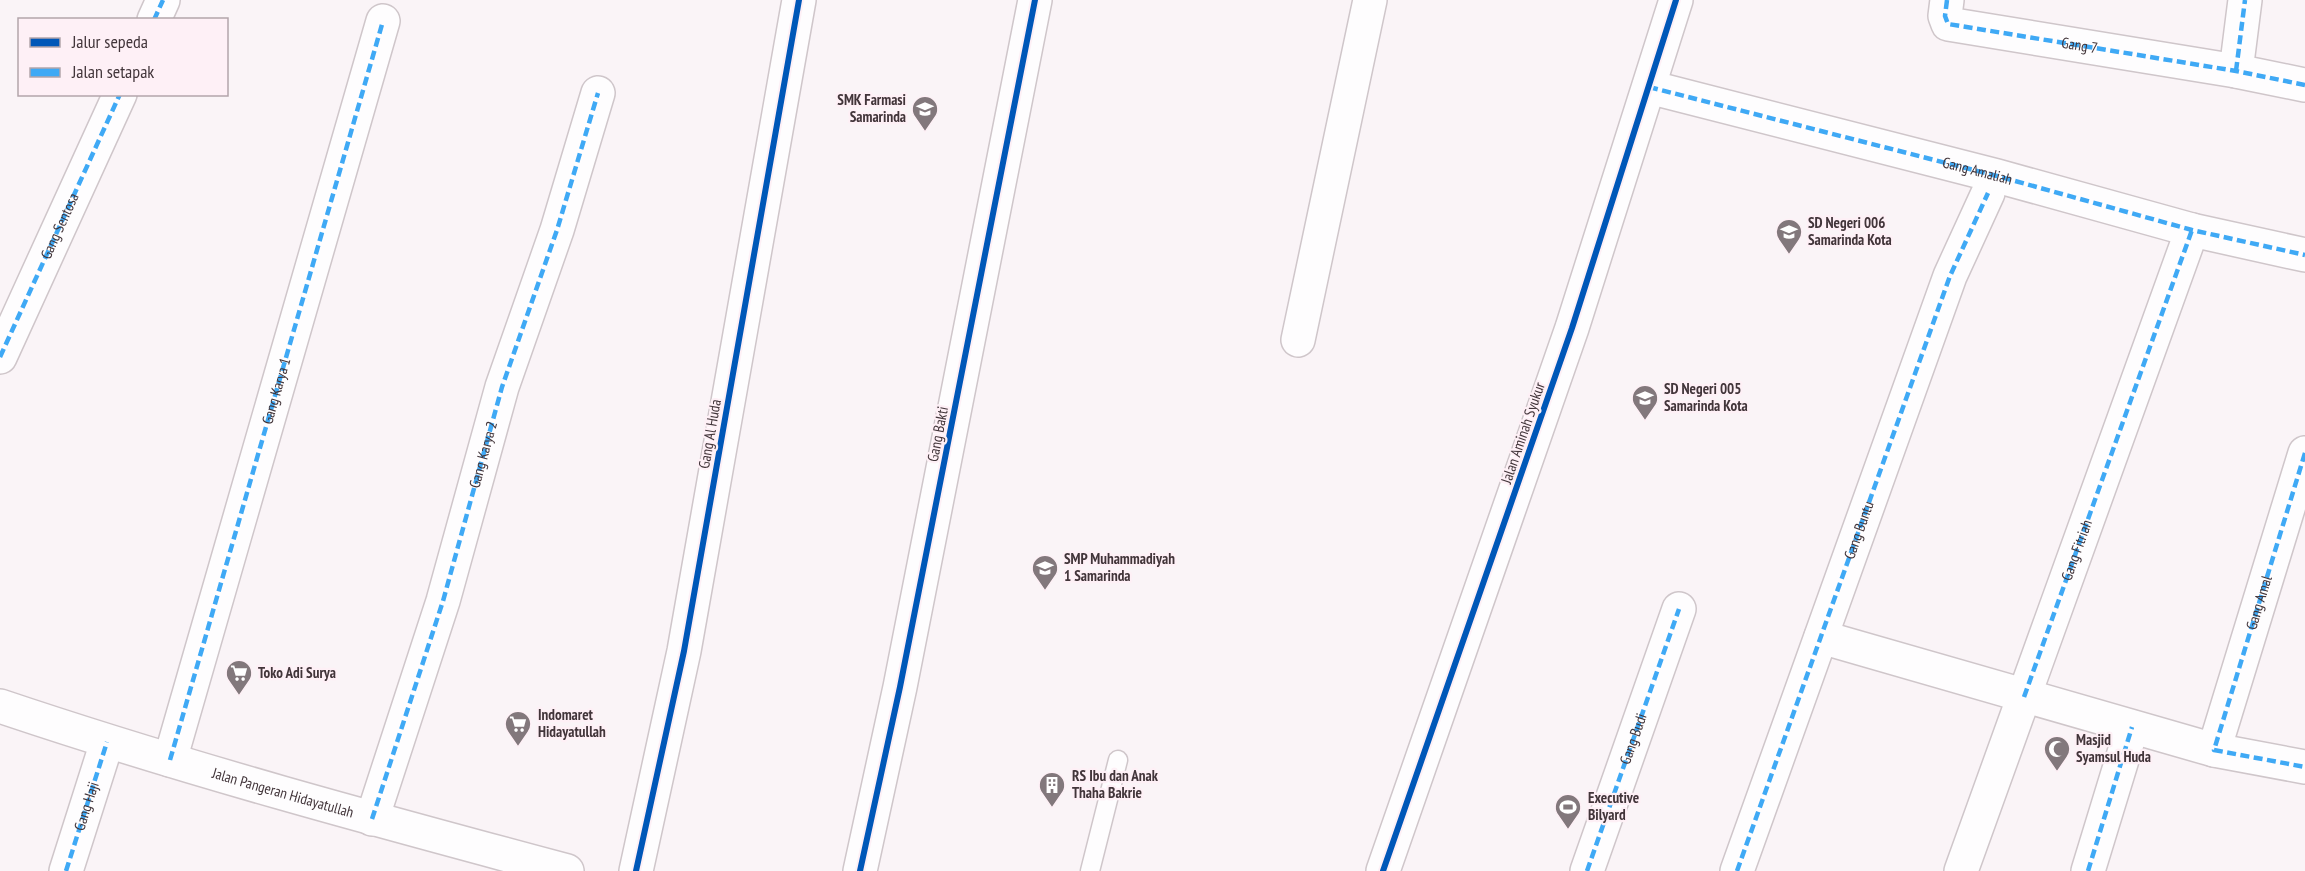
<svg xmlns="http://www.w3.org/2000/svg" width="2305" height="871" font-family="'PT Sans Narrow',sans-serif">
	<rect width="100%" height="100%" fill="#faf4f7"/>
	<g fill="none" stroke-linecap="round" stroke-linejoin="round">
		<g stroke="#cfc6ca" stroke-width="21">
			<path id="service" d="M1090,871L1118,760"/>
		</g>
		<g stroke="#cfc6ca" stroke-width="36">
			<g id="minor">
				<path id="s1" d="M1947,0L1945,16L1948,24L2236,71L2305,85"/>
				<path d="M154,20L163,0"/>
				<path d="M2236,71L2245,0"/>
				<path d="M1649,87L1997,176L2192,230L2305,255"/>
				<path d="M1298,340L1370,0"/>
				<path id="s2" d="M0,357L120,94"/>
				<path d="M1821,637L2214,750L2305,767"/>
				<path id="s3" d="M2214,750L2305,453"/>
				<path id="s4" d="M170,760L383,21"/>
				<path d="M372,819L443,601L502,387L557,230L598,93"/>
				<path id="s5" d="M66,871L107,742"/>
				<path d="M636,871L684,651L799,0"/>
				<path d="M860,871L900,687L1035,0"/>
				<path d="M1383,871L1572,328L1676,0"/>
				<path d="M1587,871L1679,609"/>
				<path id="s6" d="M1737,871L1950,276L1988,193"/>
				<path d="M1961,871L2192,230"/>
				<path d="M2088,871L2132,727"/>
			</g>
		</g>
		<g stroke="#cfc6ca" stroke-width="36">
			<g id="secondary">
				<path id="s7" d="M0,706C187,769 377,820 567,871"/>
			</g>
		</g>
		<use href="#service" stroke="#fefdfe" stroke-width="18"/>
		<use href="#minor" stroke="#fefdfe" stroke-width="33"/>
		<use href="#secondary" stroke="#fefdfe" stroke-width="33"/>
		<g stroke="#3fa9f5" stroke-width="4.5" stroke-dasharray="9 4.5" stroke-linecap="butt">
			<path d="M1947,0L1945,16L1948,24L2236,71L2305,85"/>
			<path d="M154,20L163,0"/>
			<path d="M2236,71L2245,0"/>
			<path id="s8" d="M1649,87L1997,176L2192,230L2305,255"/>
			<path d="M0,357L120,94"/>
			<path d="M2305,453L2214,750L2305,767"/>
			<path id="s9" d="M2024,697L2192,230"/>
			<path d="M170,760L383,21"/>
			<path id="s10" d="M372,819L443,601L502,387L557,230L598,93"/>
			<path d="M66,871L107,742"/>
			<path id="s11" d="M1587,871L1679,609"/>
			<path d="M1737,871L1950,276L1988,193"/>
			<path d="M2088,871L2132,727"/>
		</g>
		<g stroke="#fef0f6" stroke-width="10">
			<g id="cycleway">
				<path d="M636,871L684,651L799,0"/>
				<path d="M860,871L900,687L1035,0"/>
				<path d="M1383,871L1572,328L1676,0"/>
			</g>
		</g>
		<use href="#cycleway" stroke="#0057b8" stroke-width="6"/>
	</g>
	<defs>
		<g id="school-pin" transform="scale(1.35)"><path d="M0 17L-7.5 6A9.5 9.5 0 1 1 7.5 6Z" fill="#82787c" stroke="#fef0f6"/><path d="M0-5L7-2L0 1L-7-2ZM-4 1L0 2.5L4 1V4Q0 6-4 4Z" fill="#fff"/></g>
		<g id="supermarket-pin" transform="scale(1.35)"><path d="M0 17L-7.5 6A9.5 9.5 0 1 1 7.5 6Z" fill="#82787c" stroke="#fef0f6"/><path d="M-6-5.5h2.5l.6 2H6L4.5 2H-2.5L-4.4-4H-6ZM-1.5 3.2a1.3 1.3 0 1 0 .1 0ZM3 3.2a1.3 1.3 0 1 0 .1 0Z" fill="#fff"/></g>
		<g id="mosque-pin" transform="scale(1.35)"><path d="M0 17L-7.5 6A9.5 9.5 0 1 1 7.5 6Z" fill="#82787c" stroke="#fef0f6"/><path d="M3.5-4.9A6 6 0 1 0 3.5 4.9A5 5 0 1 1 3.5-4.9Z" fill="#fff"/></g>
		<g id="building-pin" transform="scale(1.35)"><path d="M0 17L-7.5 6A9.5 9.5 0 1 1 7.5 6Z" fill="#82787c" stroke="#fef0f6"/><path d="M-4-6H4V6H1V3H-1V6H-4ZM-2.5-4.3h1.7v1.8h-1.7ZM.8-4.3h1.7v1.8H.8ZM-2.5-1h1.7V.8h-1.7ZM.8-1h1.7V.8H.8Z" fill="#fff"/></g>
		<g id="stadium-pin" transform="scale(1.35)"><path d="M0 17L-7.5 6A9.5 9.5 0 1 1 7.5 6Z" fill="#82787c" stroke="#fef0f6"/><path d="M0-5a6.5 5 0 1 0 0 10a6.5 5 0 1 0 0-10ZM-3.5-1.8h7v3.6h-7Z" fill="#fff"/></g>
	</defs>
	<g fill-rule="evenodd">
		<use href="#school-pin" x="925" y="109"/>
		<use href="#school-pin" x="1789" y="232"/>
		<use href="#school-pin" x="1645" y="398"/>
		<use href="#school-pin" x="1045" y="568"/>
		<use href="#supermarket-pin" x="239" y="673"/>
		<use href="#supermarket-pin" x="518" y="724"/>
		<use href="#mosque-pin" x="2057" y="749"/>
		<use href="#building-pin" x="1052" y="785"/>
		<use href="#stadium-pin" x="1568" y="807"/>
	</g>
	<g text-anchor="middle" stroke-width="4.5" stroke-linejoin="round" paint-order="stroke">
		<g font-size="15" fill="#42353a" stroke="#fef0f6">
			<text dy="5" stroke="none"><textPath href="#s1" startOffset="158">Gang 7</textPath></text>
			<text dy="5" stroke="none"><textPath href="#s8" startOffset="339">Gang Amaliah</textPath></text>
			<text dy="5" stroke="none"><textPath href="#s2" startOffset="144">Gang Sentosa</textPath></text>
			<text dy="5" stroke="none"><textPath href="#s4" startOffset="384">Gang Karya 1</textPath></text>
			<text transform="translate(1523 433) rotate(-71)" y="5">Jalan Aminah Syukur</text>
			<text transform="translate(710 434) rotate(-80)" y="5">Gang Al Huda</text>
			<text transform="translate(938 434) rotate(-79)" y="5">Gang Bakti</text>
			<text dy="5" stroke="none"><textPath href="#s10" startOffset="381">Gang Karya 2</textPath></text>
			<text dy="5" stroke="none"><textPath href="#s6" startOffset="362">Gang Buntu</textPath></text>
			<text dy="5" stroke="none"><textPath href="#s9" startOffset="156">Gang Fitriah</textPath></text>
			<text dy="5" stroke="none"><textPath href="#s3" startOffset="154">Gang Amal</textPath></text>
			<text dy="5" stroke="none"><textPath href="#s11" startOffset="140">Gang Budi</textPath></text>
			<text dy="5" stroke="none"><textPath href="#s7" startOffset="296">Jalan Pangeran Hidayatullah</textPath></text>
			<text dy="5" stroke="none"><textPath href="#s5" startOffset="68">Gang Haji</textPath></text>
		</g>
		<g font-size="15" font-weight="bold" fill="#42353a" stroke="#fef0f6" text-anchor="start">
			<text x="906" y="105" text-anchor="end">SMK Farmasi<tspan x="906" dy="17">Samarinda</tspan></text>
			<text x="1808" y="228">SD Negeri 006<tspan x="1808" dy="17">Samarinda Kota</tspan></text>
			<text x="1664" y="394">SD Negeri 005<tspan x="1664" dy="17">Samarinda Kota</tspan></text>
			<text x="1064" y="564">SMP Muhammadiyah<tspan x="1064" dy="17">1 Samarinda</tspan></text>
			<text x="258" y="678">Toko Adi Surya</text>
			<text x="538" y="720">Indomaret<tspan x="538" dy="17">Hidayatullah</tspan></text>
			<text x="2076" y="745">Masjid<tspan x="2076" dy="17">Syamsul Huda</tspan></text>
			<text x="1072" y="781">RS Ibu dan Anak<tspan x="1072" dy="17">Thaha Bakrie</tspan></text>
			<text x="1588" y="803">Executive<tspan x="1588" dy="17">Bilyard</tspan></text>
		</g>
	</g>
	<rect x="18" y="18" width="210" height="78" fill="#fef0f6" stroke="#b3a5ab" stroke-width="1.5"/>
	<rect x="30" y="38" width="30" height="9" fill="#0057b8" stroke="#b3a5ab" stroke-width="1.5"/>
	<text x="72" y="48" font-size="18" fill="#42353a">Jalur sepeda</text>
	<rect x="30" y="68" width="30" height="9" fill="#3fa9f5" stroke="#b3a5ab" stroke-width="1.5"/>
	<text x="72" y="78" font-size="18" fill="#42353a">Jalan setapak</text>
</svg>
